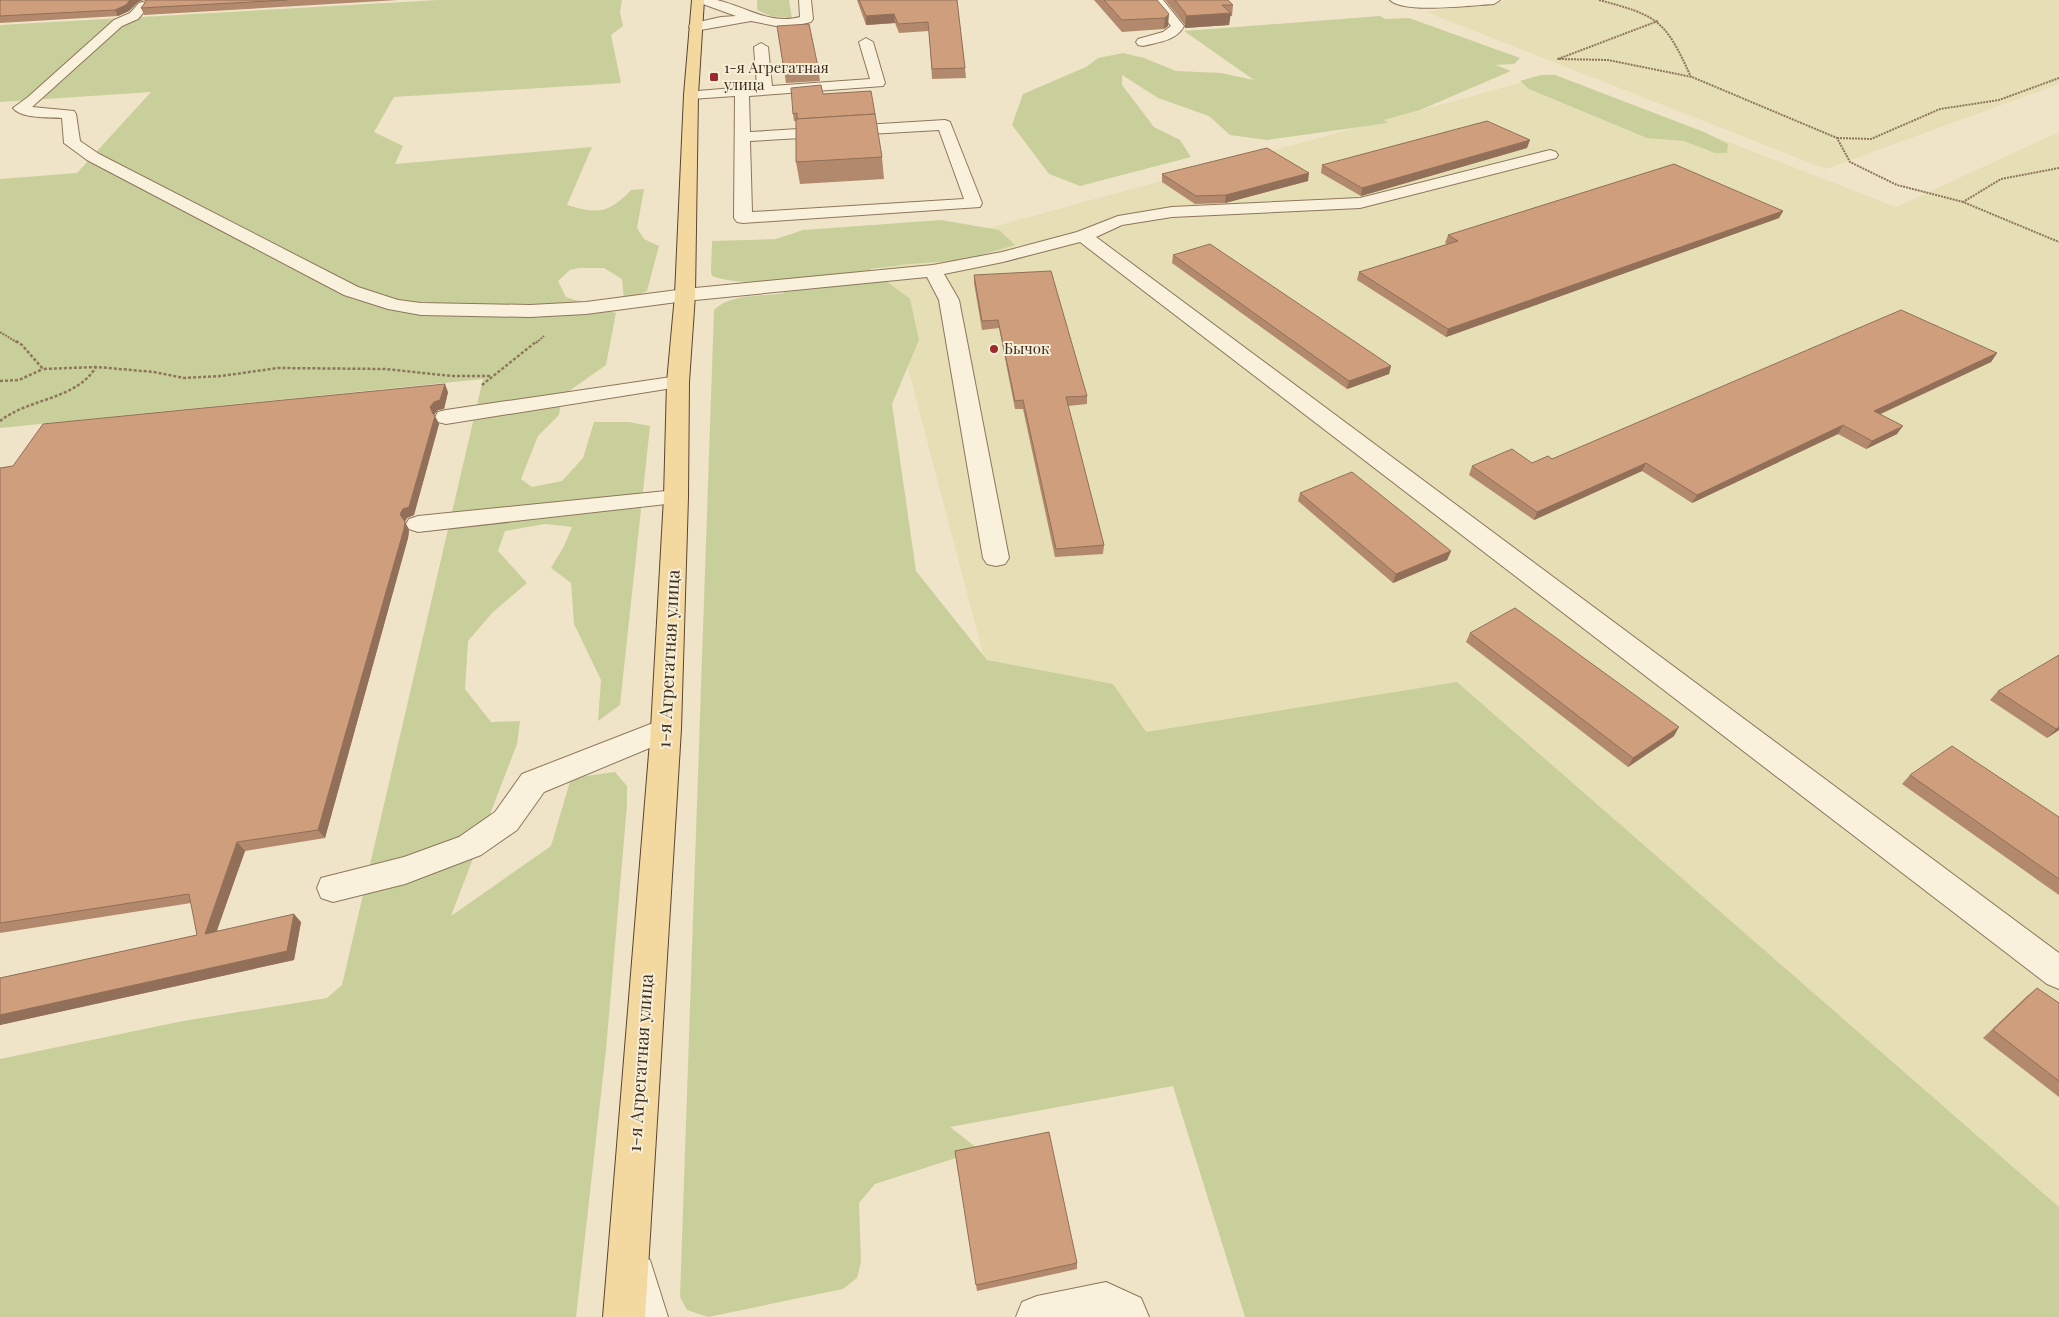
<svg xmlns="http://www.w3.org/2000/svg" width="2059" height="1317" font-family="'Playfair Display',serif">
	<rect width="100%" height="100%" fill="#f0e4c8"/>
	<g fill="#e6deb5">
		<path d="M1509,0H2059V84L1826,169L1426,12Z"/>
		<path d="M1553,74L1896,207L2059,132V1207L1457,682L1146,732L1007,745L879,258Z"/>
	</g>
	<g fill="#c9cf9b">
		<path d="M438,0H622L620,12L623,26L611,35L621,83L394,97L374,132L403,146L395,164L592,147L567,205C598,214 608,214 631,190L644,189L637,228L644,239L659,246L647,291L624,301L622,279L604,268H579L570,270L558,281L566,297L616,313L606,365L562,396L559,415L538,436L521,479L532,487L562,481L583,458L594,422H629L650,426L620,705L598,721L601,680L574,624L571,583L551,568L564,546L572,527L545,524L505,531L498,551L527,583L492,613L468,641L465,689L491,722L520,721L517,744L451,916L551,846L571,778L615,772L627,786V805L606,1050L576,1317H0V1059L183,1021L327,998L342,985L483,379L0,428V179L77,173L151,92L0,102V25Z"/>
		<path d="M757,0H789L792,18L770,16L757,10Z"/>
		<path d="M1380,16L1385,19L1409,18L1520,58L1514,64L1496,65L1511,71L1420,110L1384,120L1388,123L1267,140L1230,135L1209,116L1158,98L1122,75V85L1154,127L1180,140L1191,157L1080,186L1049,174L1012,125L1023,94L1086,67L1098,58L1123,53L1144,58L1176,71L1221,73L1254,80L1184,31Z"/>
		<path d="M1541,75H1555L1704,132L1728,144L1727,153H1715L1684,141L1647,138L1529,89L1520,81Z"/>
		<path d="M941,220L999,230L1015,245L964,260L909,264L870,269L910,299L919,340L892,404L916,571L987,660L1113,684L1146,732L1457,682L2059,1207V1317H1245L1173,1086L950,1127L982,1152L956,1158L875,1184L859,1203L861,1262L857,1278L843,1289L708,1317L687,1310L680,1297L714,310C732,293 762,297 784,293L783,280C760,282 734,284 712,276L711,272L712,241L776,239L803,230Z"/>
	</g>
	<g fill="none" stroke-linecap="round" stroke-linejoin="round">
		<g stroke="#8d765c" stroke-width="2">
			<g id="minor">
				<path d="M698,0C704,0 711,0 717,0C746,7 770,25 800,17L799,0H811L813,19L811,22L794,26L781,27L751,21L695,31L689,27L690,24L721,17L736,16L700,3Z"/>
				<path d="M1150,0H1163L1184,26C1176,41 1159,42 1143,46L1138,45L1136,42L1138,39L1163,32L1171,26Z"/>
				<path d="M1390,0H1500L1494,4C1474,5 1403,14 1390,0Z"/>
				<path d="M143,2L149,6L138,19L122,26L32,107L74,111L76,114L80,141L99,154L358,287L398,300L421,303L530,305L586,302L685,289L933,265L1002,252L1077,232L1118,216L1172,207L1360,198L1550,150L1556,152L1558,155L1556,158L1360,208L1172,217L1122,225L1096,237L2059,953V989L2047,984L1080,242L1003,262L944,274L959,300L1009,558L1005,564L996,566L987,564L983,558L939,300L927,277L685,301L586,314L530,317L421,315L388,309L344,295L87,160L64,143L62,118C48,117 22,119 13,108L28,97L114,20L130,13L139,3Z"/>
				<path d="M866,38L873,42L885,83L883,86L749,96L750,132L945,120L950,122L982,203L980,207L743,223L737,222L734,218L735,96L691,99L686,98L684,95L686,92L757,86L754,47L761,43L768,47L772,86L870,79L859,42ZM939,130L964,199L752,212L750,141Z"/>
				<path d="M678,376L685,378L689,382L685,386L446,424L438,422L435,417L438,412L446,410Z"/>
				<path d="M676,490L684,492L688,497L684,502L418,532L409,529L406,524L409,519L418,516Z"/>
				<path d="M666,718L676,721L681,729L676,737L544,792L517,830L481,855L405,884L333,902L321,898L317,888L321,878L404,857L459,837L495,812L522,774Z"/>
				<path d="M635,1254L650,1260L668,1317H626L614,1275L620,1260Z"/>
				<path d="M1106,1282L1141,1298L1149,1317H1016L1022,1302L1037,1296Z"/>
			</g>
		</g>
		<g stroke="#5b4430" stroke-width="2">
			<path id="major" d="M692,0H704L698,95L695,295L689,382L688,497L681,729L645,1317H603L651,729L664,497L667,382L675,295L684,95Z"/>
		</g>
		<g stroke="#8d765c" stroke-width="2" stroke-dasharray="2 1" stroke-linecap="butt">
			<path d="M1599,0C1659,16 1665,20 1691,77"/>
			<path d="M1658,21L1558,59L1608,60L1692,77L1837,138L1850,162L1897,185L1963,202"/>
			<path d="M1837,138L1871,139L1940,109L1999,100L2059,78"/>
			<path d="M2059,168L2001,179L1963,202L2059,242"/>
			<path d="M0,332L18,343"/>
			<path d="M536,343L544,336"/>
		</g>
		<g stroke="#8d765c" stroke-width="2.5" stroke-dasharray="3 2" stroke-linecap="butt">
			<path d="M16,341L22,345L43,369L97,367L154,372L184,378L221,376L278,368L385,369L452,376H492"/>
			<path d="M0,381L19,380L43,369"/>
			<path d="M482,385L537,341"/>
			<path d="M0,421C29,398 76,400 96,367"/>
		</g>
		<use href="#minor" fill="#faf1dc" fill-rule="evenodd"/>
		<use href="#major" fill="#f3d9a0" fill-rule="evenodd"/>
	</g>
	<g fill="#b2896c">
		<path d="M0,0H398L144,15L141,8L146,2L143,0L138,2L129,11L118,16L0,23Z"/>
		<path d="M857,0H957L965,68L966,78L932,79L929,31L899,33L895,23L866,25Z"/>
		<path d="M1094,0H1157L1168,26L1164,29L1122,32Z"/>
		<path d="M1165,0H1228L1233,5L1232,16H1230L1229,25L1185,28V25Z"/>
		<path d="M777,26L818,67L820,81L786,83Z"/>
		<path d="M823,94L882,157L884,179L800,184L796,162V121H794L793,114Z"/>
		<path d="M1527,148L1361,196L1321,173L1322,165Z"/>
		<path d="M1162,174L1308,181L1225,203L1195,204L1162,182Z"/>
		<path d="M1783,211L1779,218L1446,337L1357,280L1359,272L1447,244L1445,243L1448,235Z"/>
		<path d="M1173,255L1391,366L1389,374L1347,389L1172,263Z"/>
		<path d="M974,275L1087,396V404L1068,406L1104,545L1103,554L1055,557L1023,409H1015L999,328L982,330L974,283Z"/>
		<path d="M1997,353L1991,362L1881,414L1897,434L1866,449L1838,434L1692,503L1642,471L1534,520L1469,475L1472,466L1532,463L1552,459Z"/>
		<path d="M448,392L444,409L438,410L434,415L439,424L414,515L407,518L405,522L409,531L408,538L325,838L245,851L216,931L301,922L294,960L0,1025V978L197,935L191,903L0,933V468L13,466Z"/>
		<path d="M1300,493L1451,551L1447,560L1393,583L1298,501Z"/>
		<path d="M1470,633L1674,736L1628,767L1466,642Z"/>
		<path d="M1998,691L2059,730L2047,738L1990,700Z"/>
		<path d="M1910,775L2059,817V895L1902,784Z"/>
		<path d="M2037,988L2059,1003V1097L1983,1038L2027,996Z"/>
		<path d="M955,1151L1077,1263V1269L977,1291Z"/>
	</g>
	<g fill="#916f58">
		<path d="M130,0H143L138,2L129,11L118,16L115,10Z"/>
		<path d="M1231,13L1229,25L1185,28L1186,16Z"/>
		<path d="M894,14L895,23L866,25V16Z"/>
		<path d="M1169,14L1168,26L1164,29L1165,18Z"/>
		<path d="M1530,140L1527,148L1361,196L1362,188Z"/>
		<path d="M1309,173L1308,181L1225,203L1226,195Z"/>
		<path d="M1783,211L1779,218L1446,337L1448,329Z"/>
		<path d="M1997,353L1991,362L1869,419L1874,411Z"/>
		<path d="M1391,366L1389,374L1347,389L1349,381Z"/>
		<path d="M445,384L448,392L444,409L438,410L433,416L430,407Z"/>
		<path d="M435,416L439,424L414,515L407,518L404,523L400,514Z"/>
		<path d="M1843,425L1838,434L1692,503L1697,495Z"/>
		<path d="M1903,426L1897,434L1866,449L1872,441Z"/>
		<path d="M1646,463L1642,471L1534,520L1537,512Z"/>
		<path d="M405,522L409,531L408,538L325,838L318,830Z"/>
		<path d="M1451,551L1447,560L1393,583L1396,574Z"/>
		<path d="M1679,727L1674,736L1628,767L1633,758Z"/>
		<path d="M2059,727V730L2047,738L2056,729Z"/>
		<path d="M237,842L245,851L213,942L205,934Z"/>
		<path d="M294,914L301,922L294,960L0,1025V1015Z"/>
	</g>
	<g fill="#cf9f7d" stroke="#916f58">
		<path d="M0,0H130L126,5L115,10L0,16Z"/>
		<path d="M147,0H287L141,8Z"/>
		<path d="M859,0H957L965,68L932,69L928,22L898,24L894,14L866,16Z"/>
		<path d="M1104,0H1157L1169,14L1165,18L1122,20Z"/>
		<path d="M1175,0H1228L1233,5H1222L1231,13L1186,16V14Z"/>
		<path d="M809,24L818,67L784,70L777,26Z"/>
		<path d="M821,85L823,94L871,91L875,114L797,119V113L793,114L791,88Z"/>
		<path d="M875,114L882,157L796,162V119Z"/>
		<path d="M1487,121L1530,140L1362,188L1322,165Z"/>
		<path d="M1267,148L1309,173L1226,195L1196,196L1162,174Z"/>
		<path d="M1674,164L1783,211L1448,329L1359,272L1458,241L1448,235Z"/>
		<path d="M1210,244L1391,366L1349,381L1173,255Z"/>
		<path d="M1051,271L1087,396L1066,397L1104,545L1056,549L1023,400L1015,401L998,320L982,321L974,275Z"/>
		<path d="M1901,310L1997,353L1874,411L1903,426L1872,441L1843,425L1697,495L1646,463L1537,512L1472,466L1512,449L1532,463L1548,456L1552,459Z"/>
		<path d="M445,384L440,400L434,402L430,407L433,414L435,416L409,507L403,509L400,514L405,522L404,529L318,830L237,842L205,934L294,914L287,951L0,1015V978L197,935L189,894L0,923V468L13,466L43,424Z"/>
		<path d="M1352,472L1451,551L1396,574L1300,493Z"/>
		<path d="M1515,608L1679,727L1633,758L1470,633Z"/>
		<path d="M2059,655V727L2056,729L1998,691Z"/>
		<path d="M1952,746L2059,817V879L1910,775Z"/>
		<path d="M2037,988L2059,1003V1081L1993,1030Z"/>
		<path d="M1049,1132L1077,1263L976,1285L955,1151Z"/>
	</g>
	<g fill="#9e2a2b" stroke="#f7eed8" stroke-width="2">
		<rect x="709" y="72" width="10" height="10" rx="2.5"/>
		<circle cx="994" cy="349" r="5"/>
	</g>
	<g text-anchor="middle" stroke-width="4" stroke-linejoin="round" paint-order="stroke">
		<g font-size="15" fill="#3d2e20" stroke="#f7eed8" text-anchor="start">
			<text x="724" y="73">1-я Агрегатная<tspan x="724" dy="17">улица</tspan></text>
			<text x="1004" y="354">Бычок</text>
		</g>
		<g font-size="18" fill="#3d2e20" stroke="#f7eed8">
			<text transform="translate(669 659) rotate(-87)" y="6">1-я Агрегатная улица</text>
			<text transform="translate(641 1063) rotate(-86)" y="6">1-я Агрегатная улица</text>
		</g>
	</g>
</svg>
